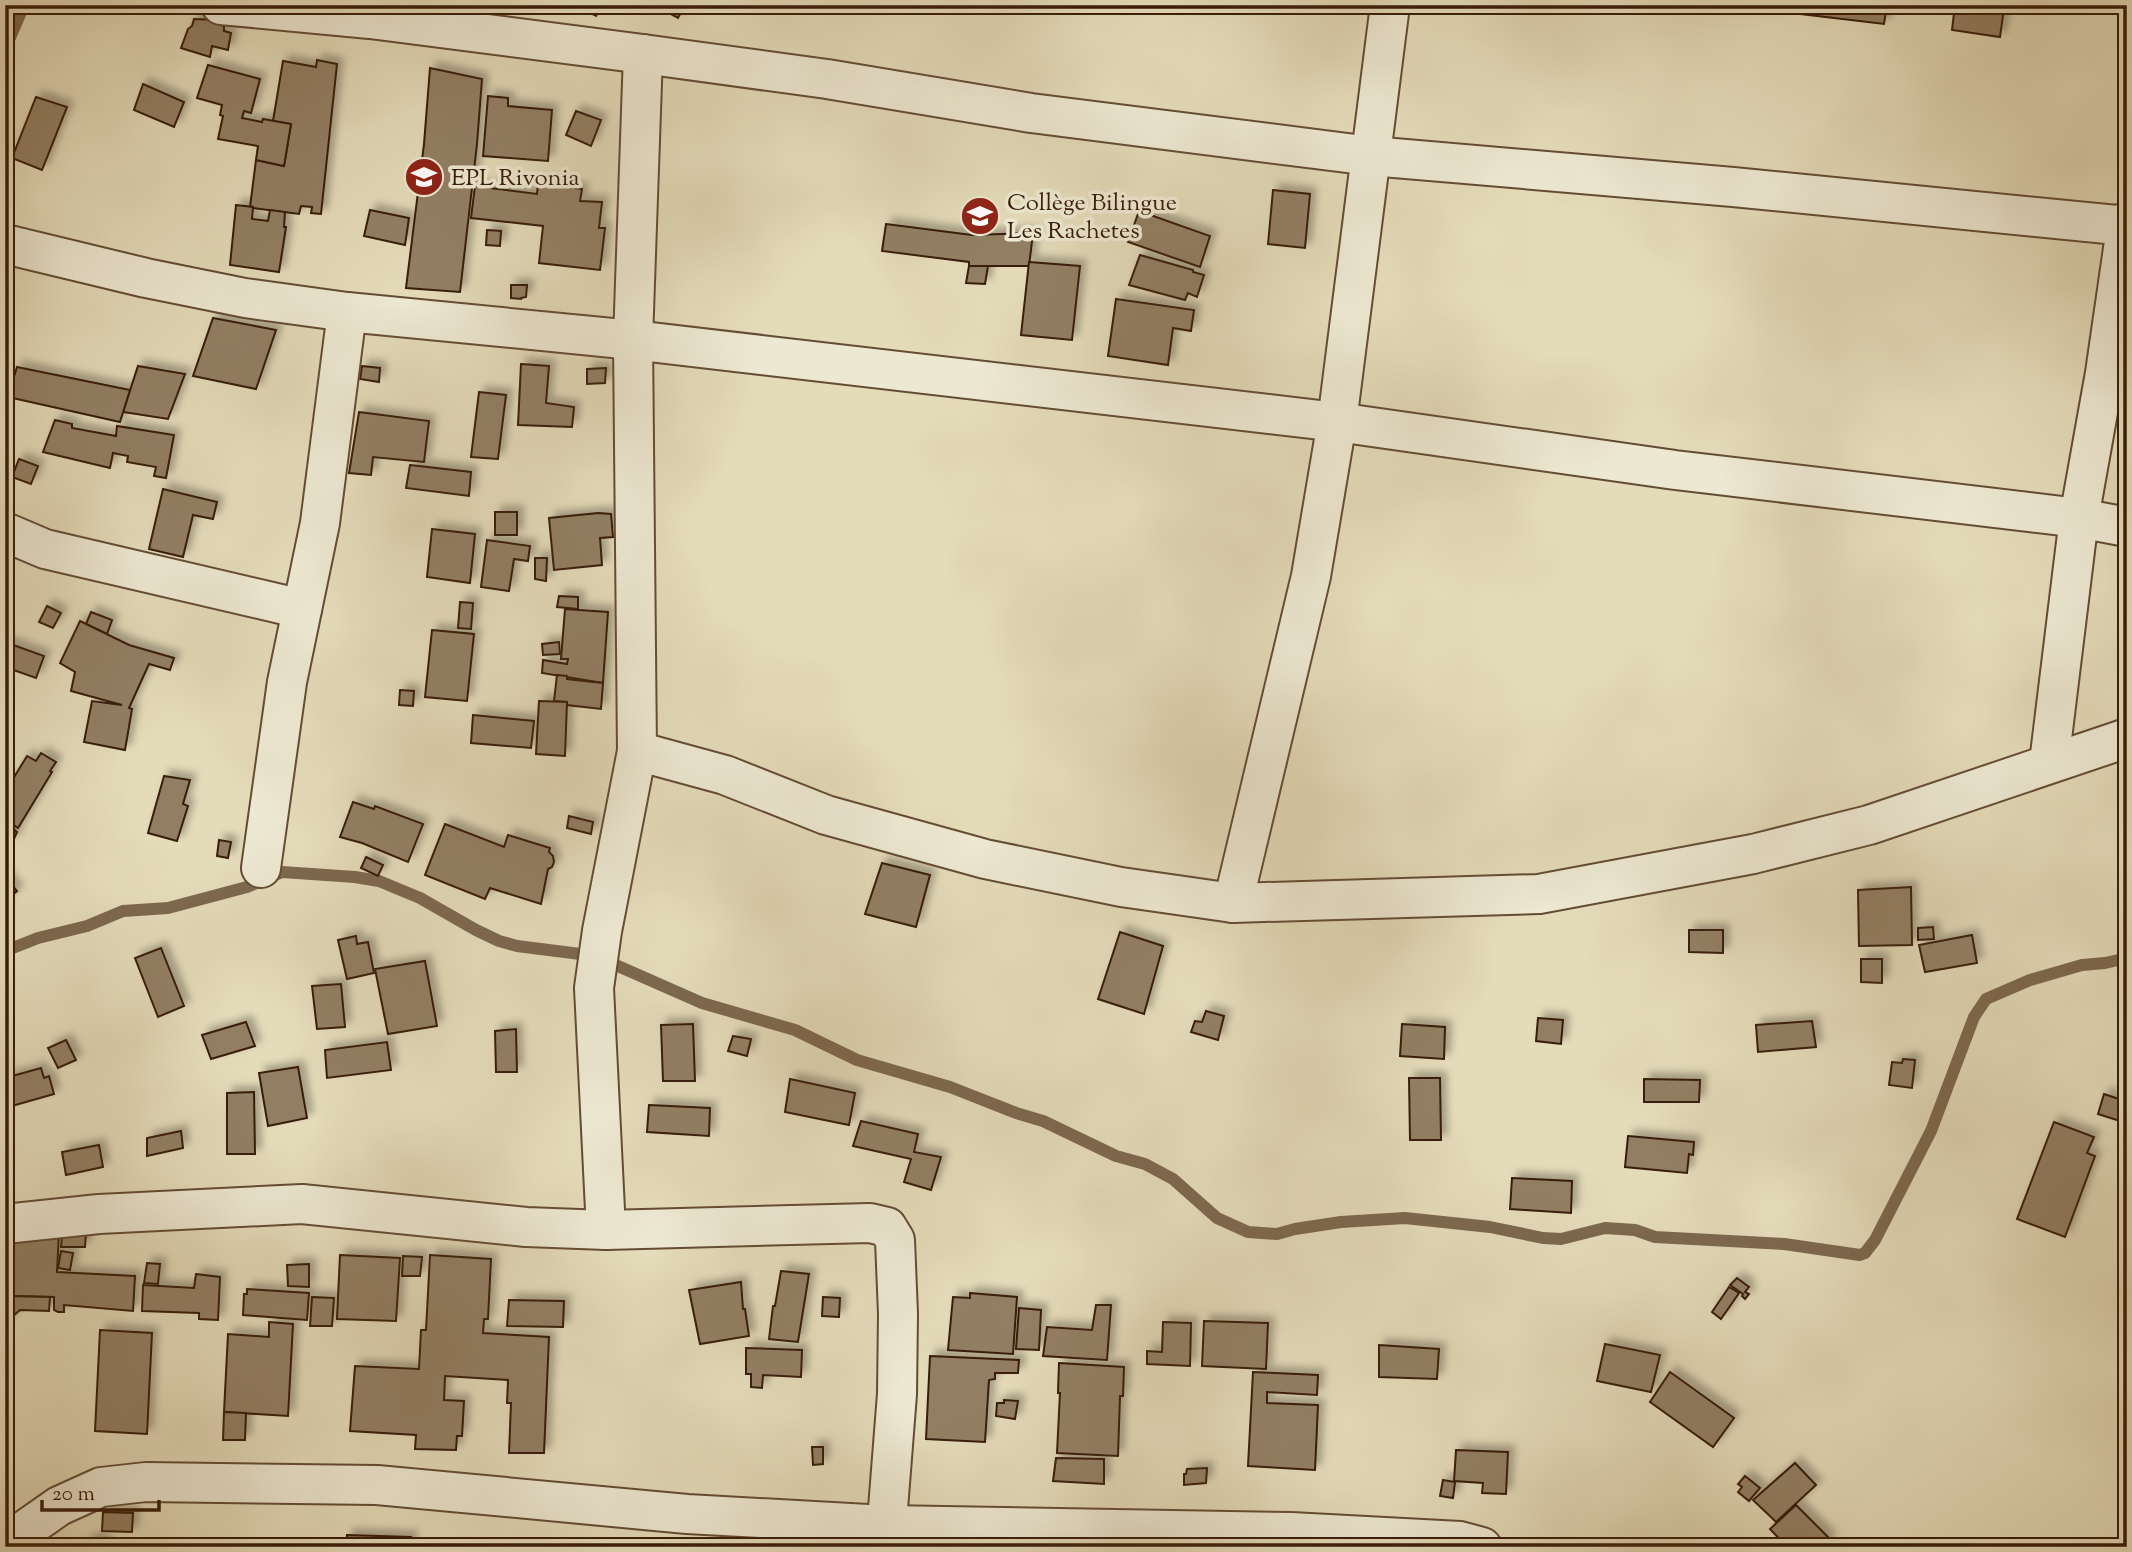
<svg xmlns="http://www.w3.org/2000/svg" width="2132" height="1552" font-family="'Sorts Mill Goudy',serif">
	<defs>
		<filter id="shadow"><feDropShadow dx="6" dy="-6" stdDeviation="3.5" flood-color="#0004"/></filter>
	</defs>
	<rect width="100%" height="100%" fill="#e4dbb9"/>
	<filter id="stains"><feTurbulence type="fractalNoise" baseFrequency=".00286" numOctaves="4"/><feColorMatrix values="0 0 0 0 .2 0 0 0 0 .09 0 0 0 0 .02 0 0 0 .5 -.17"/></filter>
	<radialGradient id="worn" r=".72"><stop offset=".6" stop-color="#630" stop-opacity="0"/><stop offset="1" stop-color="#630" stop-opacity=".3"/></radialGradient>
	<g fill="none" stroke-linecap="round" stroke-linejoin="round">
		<g stroke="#7d684e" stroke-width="12">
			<path d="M5,49L24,5"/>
			<path d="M5,951L38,938L87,926L123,911L168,908L247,887L282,872L355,877L379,881L420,898L476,930L499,941L517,946L588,955L602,959L702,1003L795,1030L857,1060L950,1087L1016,1113L1043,1121L1116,1156L1145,1164L1173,1179L1217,1218L1248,1232L1277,1234L1295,1229L1341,1222L1405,1218L1490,1227L1543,1238L1561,1239L1605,1228L1635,1230L1655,1237L1784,1244L1860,1255L1865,1253L1875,1240L1931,1131L1974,1017L1986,999L2030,980L2082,965L2105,963L2127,958"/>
		</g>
	</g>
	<g fill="#927f64" stroke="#391c08" stroke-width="2" filter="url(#shadow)">
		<path d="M576,5H602L596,16Z"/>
		<path d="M654,5H685L678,18Z"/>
		<path d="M1801,5H1887L1884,24L1801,14Z"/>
		<path d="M1955,5L2004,8L2000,37L1952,30Z"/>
		<path d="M194,19L218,20V24L224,26V31L231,33L228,50L212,46L210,57L181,48L188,29L192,26Z"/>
		<path d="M317,60L337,64L321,214L311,213L312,207L301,206L299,214L253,208L250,207L256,160L284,166L291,124L273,121L283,61L316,67Z"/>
		<path d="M208,65L260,79L251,113L244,111L242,118L262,122L263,119L291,124L284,166L256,160L258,146L218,139L223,116L220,115L222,105L197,98Z"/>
		<path d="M430,68L482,79L477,144L460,292L406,288L424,144Z"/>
		<path d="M143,84L184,102L174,127L134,110Z"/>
		<path d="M488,96L508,98V106L552,110L548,161L483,156Z"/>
		<path d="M36,97L67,107L42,170L12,158Z"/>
		<path d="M576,111L601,120L591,146L566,135Z"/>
		<path d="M538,183L582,189L580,201L602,202L599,228H605L600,270L539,263L543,226L471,218L475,186L537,194Z"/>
		<path d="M1273,190L1310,194L1305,248L1268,244Z"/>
		<path d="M236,205L253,207L252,219L268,221L270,210L285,212L284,227H286L279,272L230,265Z"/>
		<path d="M370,210L409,218L405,245L364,236Z"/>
		<path d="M1139,211L1210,236L1200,267L1128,242Z"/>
		<path d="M886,224L972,235L1033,233L1029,266H969V262L882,251Z"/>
		<path d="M487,230L501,231L500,246L486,245Z"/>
		<path d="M1140,255L1193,270V272L1204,275L1197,297L1188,293L1185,300L1129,285Z"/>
		<path d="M1029,262L1080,266L1072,340L1021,335Z"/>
		<path d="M969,266H988L985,284L966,283Z"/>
		<path d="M511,285H527L526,297L521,298V299L511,298Z"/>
		<path d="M1116,299L1194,310L1191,331L1173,328L1168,365L1108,356Z"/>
		<path d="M213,318L276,330L256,389L193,376Z"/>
		<path d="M521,364L549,366L546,403L574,407L572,427L518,425Z"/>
		<path d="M138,366L185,374L168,419L123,412Z"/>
		<path d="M362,366L380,368L379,382L360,379Z"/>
		<path d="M17,367L130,390L120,422L8,397Z"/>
		<path d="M606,368L605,383L587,384V369Z"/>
		<path d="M479,392L506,395L498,459L471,457Z"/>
		<path d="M359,412L429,421L424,462L373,457L371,475L349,473Z"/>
		<path d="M55,420L72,424V428L116,436L117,426L174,435L166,478L154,476L156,467L127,462L128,456L113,453L110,468L43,452Z"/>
		<path d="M19,459L38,466L31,484L12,477Z"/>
		<path d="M410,465L471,472L469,496L406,488Z"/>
		<path d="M163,489L217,502L213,519L193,515L183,557L149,549Z"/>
		<rect x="495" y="512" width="22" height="23"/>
		<path d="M598,513L611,514L613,537L600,538L602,565L554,570L549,518Z"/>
		<path d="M432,529L475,534L470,583L427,577Z"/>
		<path d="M487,540L530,546L528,561L514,559L509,591L481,587Z"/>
		<path d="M535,558H547L546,581L535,579Z"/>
		<path d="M559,596L578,597V609L557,607Z"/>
		<path d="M460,602L473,603L471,629L458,628Z"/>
		<path d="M47,606L61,613L53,628L39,622Z"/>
		<path d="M565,609L608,612L603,683L542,673L543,660L567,664L568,659H561Z"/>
		<path d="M91,612L112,620L107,634L86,624Z"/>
		<path d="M80,621L129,645L174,658L170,670L149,664L129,708L132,709L125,750L84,742L92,701L122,705L71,691L75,672L60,663Z"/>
		<path d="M432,630L474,634L467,701L425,697Z"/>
		<path d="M5,642L44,656L36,678L5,667Z"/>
		<path d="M559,642L560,654L543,655L542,644Z"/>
		<path d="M557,675L567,676V679L603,683L601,709L567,705V702L554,701Z"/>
		<path d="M400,690L414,691L413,706L399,705Z"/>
		<path d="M539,701L567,702L565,756L536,754Z"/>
		<path d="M473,715L534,721L531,748L471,743Z"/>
		<path d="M41,753L56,762L50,771L52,772L18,828L8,821L7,823L17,832L14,839L5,843V792L27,756L36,761Z"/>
		<path d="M164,776L190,780L183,804L188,806L177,841L148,833Z"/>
		<path d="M353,802L374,809L375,806L423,824L408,862L362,843L340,837Z"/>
		<path d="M569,816L593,822L591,834L567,828Z"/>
		<path d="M445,824L504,847L508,835L550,848L549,852L553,856L554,862L552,867L548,869L541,904L490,888L485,899L425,875Z"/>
		<path d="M219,840L231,842L228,858L217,856Z"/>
		<path d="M366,857L383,865L378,876L361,868Z"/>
		<path d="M882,863L930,875L916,927L865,914Z"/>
		<path d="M5,876L17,891L5,901Z"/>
		<path d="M1911,887L1912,945L1859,946L1858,890Z"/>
		<path d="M1933,927L1934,939L1918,940V928Z"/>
		<path d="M1689,930H1723V953L1689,952Z"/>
		<path d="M1120,932L1163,946L1144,1014L1098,999Z"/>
		<path d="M1972,935L1977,963L1925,972L1919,945Z"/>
		<path d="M356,936L357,944L368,942L374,973L347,979L338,940Z"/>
		<path d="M161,948L184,1006L158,1017L135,958Z"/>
		<path d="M1861,959H1882V983L1861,982Z"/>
		<path d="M425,961L437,1026L388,1034L375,969Z"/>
		<path d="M341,984L345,1027L317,1029L312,986Z"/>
		<path d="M1206,1011L1224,1016L1218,1040L1191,1032L1195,1021L1202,1022Z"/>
		<path d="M1538,1018L1563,1020L1561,1044L1536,1041Z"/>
		<path d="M1812,1021L1816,1047L1758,1052L1756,1025Z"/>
		<path d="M246,1022L255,1046L211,1059L202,1035Z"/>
		<path d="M693,1024L695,1081H663L661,1025Z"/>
		<path d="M1402,1024L1445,1027L1444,1059L1400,1056Z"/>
		<path d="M516,1029L517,1072H496L495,1031Z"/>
		<path d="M733,1036L751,1039L747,1056L728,1051Z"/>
		<path d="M66,1040L76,1060L58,1068L48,1048Z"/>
		<path d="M387,1042L391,1070L327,1078L325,1050Z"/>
		<path d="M1903,1059L1915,1060L1912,1088L1889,1085L1892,1062L1902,1063Z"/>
		<path d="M298,1067L307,1118L268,1126L259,1073Z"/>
		<path d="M41,1068L44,1078L49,1076L54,1094L5,1108V1078Z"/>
		<path d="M1409,1078H1440L1441,1140H1410Z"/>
		<path d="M790,1079L855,1093L849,1125L785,1112Z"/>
		<path d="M1644,1079L1700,1080L1699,1102H1644Z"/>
		<path d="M254,1092L255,1154H227V1093Z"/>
		<path d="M2104,1094L2125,1101L2124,1106L2127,1107L2126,1117H2122L2120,1121L2098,1114Z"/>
		<path d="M649,1105L710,1108L709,1136L647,1132Z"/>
		<path d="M861,1121L918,1134L914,1152L941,1157L931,1190L904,1182L911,1159L853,1146Z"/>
		<path d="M2054,1122L2094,1137L2087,1153L2095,1156L2065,1237L2017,1219Z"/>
		<path d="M181,1131L183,1148L147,1156V1138Z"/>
		<path d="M1628,1136L1694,1142L1693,1155L1689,1154L1687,1173L1625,1167Z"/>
		<path d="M99,1145L103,1167L66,1175L62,1152Z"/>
		<path d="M1512,1178L1572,1181L1571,1213L1510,1209Z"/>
		<path d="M64,1219L87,1221L85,1247H61Z"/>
		<path d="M9,1232L59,1233L57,1272L135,1276L133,1311L64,1305V1312H58L54,1310V1297L9,1296V1291L7,1290Z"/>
		<path d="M61,1251L73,1253L70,1270L58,1268Z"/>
		<path d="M340,1255L400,1258L396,1321L337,1319Z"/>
		<path d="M430,1255L491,1259L488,1319H484L483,1333L549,1337L544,1453H509L511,1403H507L508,1380L445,1376L444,1400L464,1401L462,1436H457L456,1450L415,1449L416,1435L350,1431L355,1366L419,1369L421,1330H426Z"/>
		<path d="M403,1256L422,1257L420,1276H402Z"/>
		<path d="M147,1263L160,1264L158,1284L144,1283Z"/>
		<path d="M309,1264V1287L288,1286L287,1265Z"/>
		<path d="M781,1271L809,1274L798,1342L769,1339L773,1306H775Z"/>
		<path d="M196,1274L220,1277L218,1320L199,1319V1313L142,1311L143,1285L194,1288Z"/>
		<path d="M1737,1278L1749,1287L1745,1292L1749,1294L1745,1299L1742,1296L1743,1294L1730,1285Z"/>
		<path d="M741,1282L743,1309H745L749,1336L700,1344L689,1290Z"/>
		<path d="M1729,1287L1739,1293L1721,1319L1712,1312Z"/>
		<path d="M247,1289L309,1293L307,1320L243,1315L244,1294H247Z"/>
		<path d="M5,1292L9,1296L50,1297L49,1311L20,1310L5,1323Z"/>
		<path d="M970,1293L1017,1297L1013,1354L948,1350L953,1297L970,1298Z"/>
		<path d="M312,1297L334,1298L332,1326H310Z"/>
		<path d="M823,1297L840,1298L839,1317L822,1316Z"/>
		<path d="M509,1300L564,1301L563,1327L507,1326Z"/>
		<path d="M1096,1305H1111L1107,1360L1043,1356L1047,1327L1092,1330Z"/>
		<path d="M1019,1308L1041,1310L1039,1350L1016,1349Z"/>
		<path d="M1204,1321L1268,1323L1266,1369L1202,1366Z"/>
		<path d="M269,1322L293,1324L288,1416L224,1412L228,1334L269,1337Z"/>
		<path d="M1163,1322L1191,1323L1190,1366L1147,1364V1351L1162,1352Z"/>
		<path d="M100,1330L152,1333L147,1434L95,1431Z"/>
		<path d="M1605,1344L1660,1355L1651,1392L1597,1381Z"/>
		<path d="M1379,1345L1439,1349L1437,1379L1379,1377Z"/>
		<path d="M746,1348L802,1350L801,1377L763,1375L762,1388L751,1387V1374H746Z"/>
		<path d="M930,1356L1019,1360L1018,1373H995V1379L989,1380L985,1442L926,1439Z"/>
		<path d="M1059,1363L1124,1367L1123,1396H1120L1118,1456L1057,1453L1060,1393H1058Z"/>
		<path d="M1253,1372L1318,1375L1317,1395L1267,1392V1403L1318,1405L1315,1470L1248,1466Z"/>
		<path d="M1670,1372L1734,1418L1713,1447L1650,1402Z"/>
		<path d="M1004,1400L1018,1401L1015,1419L996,1416L997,1403H1004Z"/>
		<path d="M224,1412L246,1413L245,1440H223Z"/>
		<path d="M812,1447H823V1464L813,1465Z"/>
		<path d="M1456,1450L1508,1452L1506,1494L1482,1493L1483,1483L1454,1481Z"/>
		<path d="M1056,1458L1104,1459V1484L1053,1481Z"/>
		<path d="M1795,1463L1816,1485L1776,1522L1753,1500Z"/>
		<path d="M1207,1468L1206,1483L1184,1485V1474H1186L1187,1469Z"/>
		<path d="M1745,1476L1760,1488L1749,1501L1738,1492L1742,1487L1738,1484Z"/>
		<path d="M1443,1480L1455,1482L1453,1498L1440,1496Z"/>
		<path d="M1796,1505L1830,1539L1822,1547H1787L1770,1529Z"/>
		<path d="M103,1512L133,1513L132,1532L102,1531Z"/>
		<path d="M347,1535L411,1537L410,1547H346Z"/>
		<path d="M92,1539H101L108,1547H83Z"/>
	</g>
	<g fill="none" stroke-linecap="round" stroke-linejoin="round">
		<g stroke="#644c34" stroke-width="42">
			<g id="minor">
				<path d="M221,5L370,19L643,54L827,79L1031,113L1371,156L1733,187L2127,226"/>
				<path d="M5,244L146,278L245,298L347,312L633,340L1337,422L1675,470L2079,518L2127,527"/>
				<path d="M5,532L45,549L302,609"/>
				<path d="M637,751L725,775L826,815L985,859L1121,887L1233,903L1539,894L1753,854L1869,825L2127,738"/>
				<path d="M2049,763L2079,518L2105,373L2127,221"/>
				<path d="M261,868L287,682L320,523L347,312"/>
				<path d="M1233,903L1311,576L1337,422L1390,5"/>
				<path d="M5,1224L99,1214L302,1204L526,1227L606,1230L870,1223L887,1227L895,1240L898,1314L897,1394L885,1547"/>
				<path d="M606,1230L594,988L602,931L637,751L633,340L643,54"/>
				<path d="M5,1544L59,1506L101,1487L146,1482L377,1485L687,1514L886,1525L1291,1532L1460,1541L1482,1547"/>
			</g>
		</g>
		<use href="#minor" stroke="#ede8d2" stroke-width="38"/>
	</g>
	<defs>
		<g id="school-disc" transform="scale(2.0125)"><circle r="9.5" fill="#8f2418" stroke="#ede8d2"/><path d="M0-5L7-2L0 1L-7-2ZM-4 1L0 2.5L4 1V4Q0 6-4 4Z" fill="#fff"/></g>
	</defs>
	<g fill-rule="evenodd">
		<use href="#school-disc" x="424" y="177"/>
		<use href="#school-disc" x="980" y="216"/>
	</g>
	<g text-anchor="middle" stroke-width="7" stroke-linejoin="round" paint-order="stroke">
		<g font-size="24" fill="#391c08" stroke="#ede8d2" text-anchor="start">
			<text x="451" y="185">EPL Rivonia</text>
			<text x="1007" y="210">Collège Bilingue<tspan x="1007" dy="28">Les Rachetes</tspan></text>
		</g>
	</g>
	<rect width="2132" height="1552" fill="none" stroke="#e4dbb9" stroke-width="28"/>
	<rect x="7" y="7" width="2118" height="1538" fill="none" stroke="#391c08" stroke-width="3.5"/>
	<rect x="14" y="14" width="2104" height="1524" fill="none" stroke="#391c08" stroke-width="2"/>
	<path d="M42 1500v10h117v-10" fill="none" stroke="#391c08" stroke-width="3.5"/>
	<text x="52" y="1500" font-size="21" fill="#391c08" stroke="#ede8d2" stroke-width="5" paint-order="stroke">20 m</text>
	<rect width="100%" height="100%" filter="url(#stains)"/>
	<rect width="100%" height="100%" fill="url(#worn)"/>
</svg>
